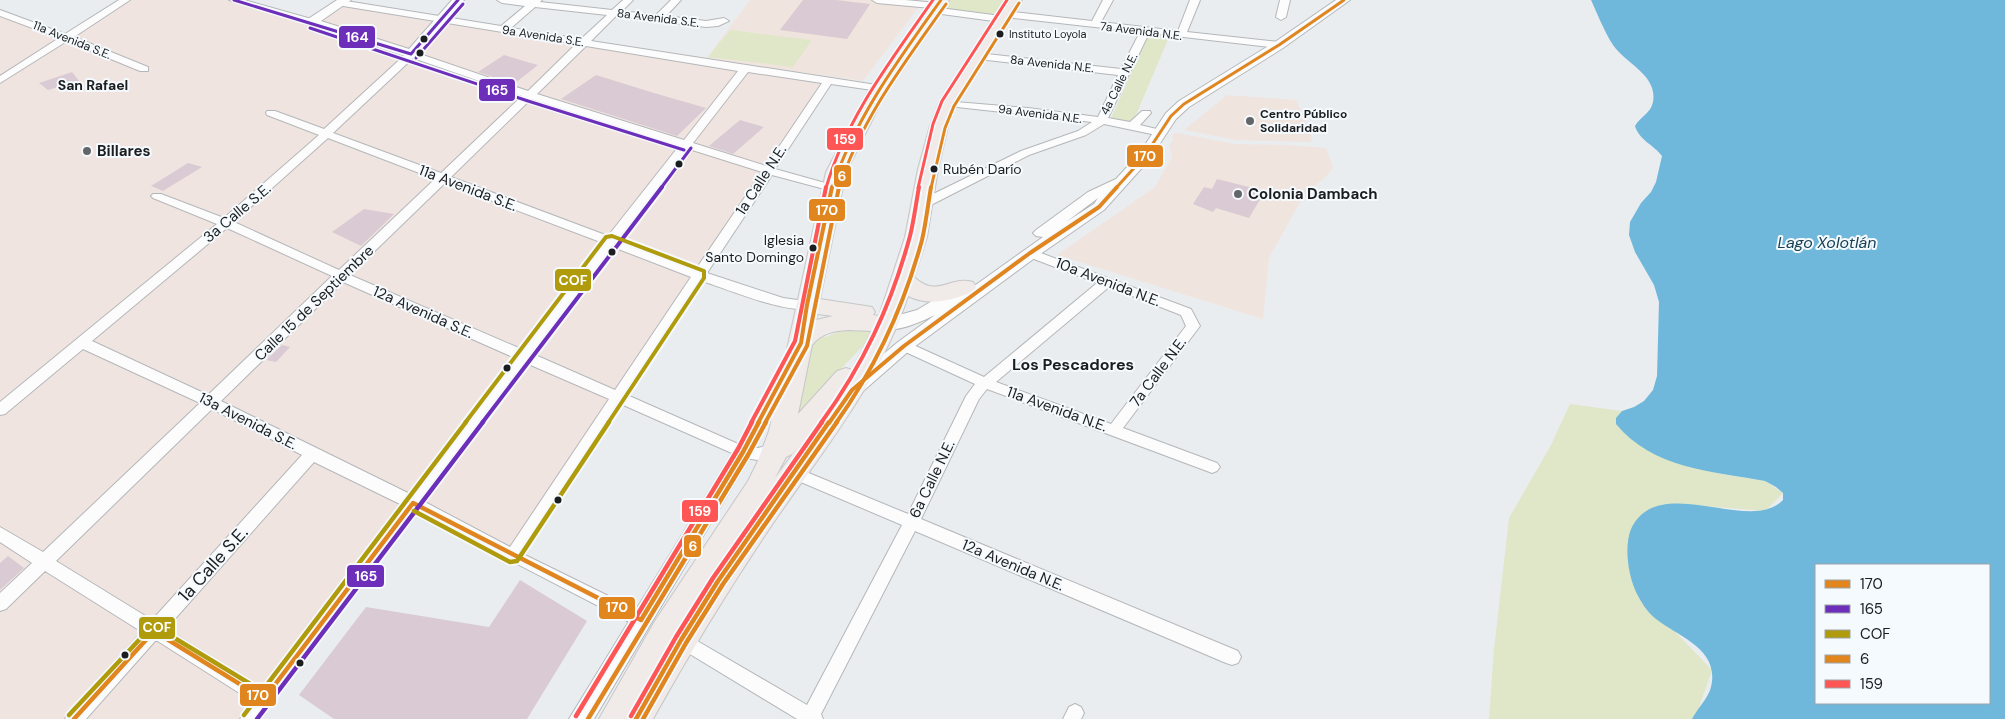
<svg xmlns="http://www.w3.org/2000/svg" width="2005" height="719" font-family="'DM Sans',sans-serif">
	<rect width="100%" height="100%" fill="#eaedef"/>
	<path fill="#f0e4e0" d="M125,0H234L312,22L340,3L828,81L513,556L413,503L249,719H0V13L67,38Z"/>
	<g fill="#f0e4df">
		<path d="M750,0H924L863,81L706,59Z"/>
		<path d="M1227,95L1296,100L1310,131L1312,142L1236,140L1184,130Z"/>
		<path d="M1177,133L1235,144L1286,145L1326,148L1333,167L1327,176L1311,189L1299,204L1269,258L1263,319L1057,255L1155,187L1172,156L1169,144L1173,141L1172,134Z"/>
	</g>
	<g fill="#dfe7c8">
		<path d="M949,0H1006L999,11L991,15L950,9L947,8Z"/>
		<path d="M730,30L812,40L793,67L708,57Z"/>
		<path d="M1149,34L1169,37L1133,122L1111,118Z"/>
		<path d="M846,329H874V334L840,370L796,427H790L813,340L828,336Z"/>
		<path d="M1570,404L1622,411L1616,424L1716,473L1765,481L1783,493L1765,511L1691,505L1635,590L1712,670L1695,719H1489L1494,649L1509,518L1551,445Z"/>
	</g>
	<path fill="#70b8db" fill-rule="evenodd" d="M1591,0H2005V719H1692C1697,709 1709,697 1711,687C1720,649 1679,637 1656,619C1647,612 1641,602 1636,592C1628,574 1624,547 1631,529C1658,471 1750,535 1783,500V493L1776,487L1765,481C1712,471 1653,469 1616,424V418L1622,411L1634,407L1644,401L1653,390L1657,376L1659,302L1654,285L1635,252L1629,235L1630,222L1641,203L1651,192L1656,182L1662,156C1654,145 1639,140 1635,126C1640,117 1651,113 1653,102C1658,75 1626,64 1613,45C1604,31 1598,15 1591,0ZM1816,565H1989V703H1816Z"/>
	<g fill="#dacad3">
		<path d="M803,0H836L870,4L847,39L780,30Z"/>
		<path d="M504,55L527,62L538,65L514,84L478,72Z"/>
		<path d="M72,72L79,81L48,90L39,83Z"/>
		<path d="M596,75L654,93L706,108L677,136L561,99Z"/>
		<path d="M740,120L764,127L733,154L709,146Z"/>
		<path d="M188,163L202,167L163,191L151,186Z"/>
		<path d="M1217,179L1265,191L1249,218L1216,208L1213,212L1193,204L1204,187L1212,189Z"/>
		<path d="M364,209L394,214L361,246L332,232Z"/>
		<path d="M282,345L290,347L276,362L266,360Z"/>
		<path d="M8,556L24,568L0,590V563Z"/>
		<path d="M520,580L587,621L527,719H334L299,695L366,607L489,627Z"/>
	</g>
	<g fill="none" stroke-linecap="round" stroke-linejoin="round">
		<g stroke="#b4b7b9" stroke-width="2">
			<g id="minor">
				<path d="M119,0H130L74,37L148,67V71H140L67,41L0,83V76L59,38L0,16V10L65,34Z"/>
				<path d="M229,0H244L315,20L317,22L312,25L309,24Z"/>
				<path d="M340,0L501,26L525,6L502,3L497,0H542L540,2L612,10L623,0H633L622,11L656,15L671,0H681L666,16L706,21L724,18L729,21L718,26L706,27L616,16L591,41L883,86L884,88L883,90L879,91L831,84L775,169L836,186L838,188L832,191L772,175L707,273L783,298L812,302L814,305L812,308C788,315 727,289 702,281L627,395L745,447L758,448L775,444L780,446L782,450L780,454L758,460L743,458L621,404L523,554L647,615L650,620L647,625L641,627L635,625L415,511L260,719H240L252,701L156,640L86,719H65L68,713L142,632L45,571L6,609L0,611V593L32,563L0,542V527L43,552L200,403L83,349L5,414L0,415V402L217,224L153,198L151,196L153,194H161L224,218L319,135L267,115L266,113L267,111H275L324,129L408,52H414L528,91L576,44L337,5V1ZM535,7L607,15L581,39L511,28ZM586,46L738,71L684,140L537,94ZM413,58L522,96L441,173L333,133ZM748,72L822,83L766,166L693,143ZM531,99L679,146L608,236L451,177ZM328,138L435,179L339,270L234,222ZM689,149L762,172L696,269L618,240ZM445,183L603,243L521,349L350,275ZM227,228L332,276L208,395L92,341ZM613,247L691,277L615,390L533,354ZM343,282L515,358L410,494L221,401ZM526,363L609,399L510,547L423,501ZM212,409L302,455L152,620L56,561ZM314,462L402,505L262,688L166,629Z"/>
				<path d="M872,0H905L937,3L942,6L940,8L1001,16L1006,19L1001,22L934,13L931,12V8L877,3Z"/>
				<path d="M1103,0H1113L1101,22L1178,31L1190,0H1200L1187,32L1279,42L1284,45L1279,48L1149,33L1108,118L1130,122L1142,111H1150L1151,113L1140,125L1165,131L1166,133L1165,135L1161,136L1104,124L1086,135L1029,155L927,207H919L917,204L919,201L1021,151L1078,131L1092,122L948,106L944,105L943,103L944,101L1028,108L1098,117L1118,75L978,59L973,56L978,53L1121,69L1140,32L1004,17L999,14L1004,11L1092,21Z"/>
				<path d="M1280,0H1290L1286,17L1281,20L1276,17Z"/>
				<path d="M1030,249L1191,309L1200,326L1123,428L1217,463L1220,467L1217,471L1212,473L1207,471L987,389L979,399L921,519L1238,651L1241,657L1238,663L1232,665L1226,663L915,531L821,714L823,719H797L675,645L672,640L675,635L681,632L687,635L807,705L902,525L789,477L786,473L789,469L794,467L799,469L908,514L966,396L975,384L899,349L897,346L899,343H909L984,377L1097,283L1026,256L1024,253L1026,250ZM1109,287L1181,315L1186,326L1111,424L996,382Z"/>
				<path d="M1075,704L1081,707L1084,713L1081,719H1063L1069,707Z"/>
			</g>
		</g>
		<g stroke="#b4b7b9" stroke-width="2">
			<g id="tertiary">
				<path d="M337,0H351L321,21L409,49L452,0H464L415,57L411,58L308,25L306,22L308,19Z"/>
				<path d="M1336,0H1350L1283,48L1189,107L1176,119L1149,160L1104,210L1036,257L910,350L862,392L856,394L850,392L847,387L850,382L898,342L935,315C920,322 898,333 881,328L879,324L881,320L917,310L949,291L955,290L961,291L963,294L1043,237L1036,236L1033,233L1036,230L1088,192L1116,179L1139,154L1166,113L1179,101L1275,42ZM1098,198L1094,204L1066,222Z"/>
				<path d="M790,357L796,359L799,363L750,457L594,719H569L736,447L784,359Z"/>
			</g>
		</g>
		<g stroke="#c6c7c8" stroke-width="2">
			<path id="trunk" d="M933,0H949L888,88L846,172L820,299L872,307L875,312L873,315L879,316L905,237L918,169L930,126L939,103L1006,0H1022L957,103L948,126L938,169L927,237L914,277C938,299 949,275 973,282L976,287L973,292C951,300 930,307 908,296C882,377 827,446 778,516C733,582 692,649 653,719H599L655,621L748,481L757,463L769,431L826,172L870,88ZM817,314L833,316L816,320ZM848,330L872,331L852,370L846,368L837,371L798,414L812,345C822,333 833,331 848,330ZM797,448L775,478L786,457L792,454Z"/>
		</g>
		<use href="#minor" fill="#fcfcfd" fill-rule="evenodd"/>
		<use href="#tertiary" fill="#fcfcfd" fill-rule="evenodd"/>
		<use href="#trunk" fill="#f0eae8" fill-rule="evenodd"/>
		<g stroke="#f5fafe" stroke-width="6">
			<g id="bus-1-far2">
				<path d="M832,188C855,118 899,59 941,0"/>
				<path d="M1116,188L1144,157L1171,116L1184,104L1279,45L1344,0"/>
			</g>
		</g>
		<g stroke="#f5fafe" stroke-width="8">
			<g id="bus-1-far1">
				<path d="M758,423L801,343L807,305L832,187"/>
				<path d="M829,423L852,390L904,346L1030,253L1099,207L1117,187"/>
			</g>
		</g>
		<g stroke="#f5fafe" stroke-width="8">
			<g id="bus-1">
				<path d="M74,719L154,631L264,699L413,503L641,620L743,452L759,422"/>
				<path d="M636,719L681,640L718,581L829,422"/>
			</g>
		</g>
		<g stroke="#f5fafe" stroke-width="6">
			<g id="bus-2-far2">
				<path d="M310,28L528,101L684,150"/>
				<path d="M416,58L463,4"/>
				<path d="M661,188L691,148"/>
			</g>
		</g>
		<g stroke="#f5fafe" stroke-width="8">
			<path id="bus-2-far1" d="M482,423L662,187"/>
		</g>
		<g stroke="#f5fafe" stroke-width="8">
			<path id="bus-2" d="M257,719L483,422"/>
		</g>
		<g stroke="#f5fafe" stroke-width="8">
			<path id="bus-3-far1" d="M465,423L606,237L612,236L704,271V278L608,423"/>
		</g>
		<g stroke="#f5fafe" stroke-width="8">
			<g id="bus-3">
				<path d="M414,511L510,562L517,561L609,422"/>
				<path d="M69,715L153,625L267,694"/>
				<path d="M244,715L466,422"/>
			</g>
		</g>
		<g stroke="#f5fafe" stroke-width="6">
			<g id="bus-4-far2">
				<path d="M839,188C861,119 905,62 946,4"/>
				<path d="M931,188L945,128L954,106L1019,3"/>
			</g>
		</g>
		<g stroke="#f5fafe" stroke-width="8">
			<g id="bus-4-far1">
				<path d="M765,423L807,346L839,187"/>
				<path d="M836,423C876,367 904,306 922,240C926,223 928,204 931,187"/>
			</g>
		</g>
		<g stroke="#f5fafe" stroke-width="8">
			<g id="bus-4">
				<path d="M588,719L748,455L766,422"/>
				<path d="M643,719L686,643L723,584L837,422"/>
			</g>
		</g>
		<g stroke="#f5fafe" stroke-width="6">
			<g id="bus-5-far2">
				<path d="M826,188C846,118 892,59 933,0"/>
				<path d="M918,188L933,124L942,101L1007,0"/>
			</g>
		</g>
		<g stroke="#f5fafe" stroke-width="8">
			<g id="bus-5-far1">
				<path d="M751,423L795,341L826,187"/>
				<path d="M821,423C863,365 891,306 910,236C914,220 916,203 919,187"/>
			</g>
		</g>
		<g stroke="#f5fafe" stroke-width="8">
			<g id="bus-5">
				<path d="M576,716L738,449L752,422"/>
				<path d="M631,716L676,637L713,578L822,422"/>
			</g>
		</g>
		<g stroke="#f5fafe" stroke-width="6">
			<path id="bus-6" d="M234,0L411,54L458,0"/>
		</g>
		<use href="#bus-1-far2" stroke="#e1861f" stroke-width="3"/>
		<use href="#bus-1-far1" stroke="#e1861f" stroke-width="4"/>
		<use href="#bus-1" stroke="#e1861f" stroke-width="4.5"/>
		<use href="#bus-2-far2" stroke="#6d2fba" stroke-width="3"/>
		<use href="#bus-2-far1" stroke="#6d2fba" stroke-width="4"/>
		<use href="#bus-2" stroke="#6d2fba" stroke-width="4.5"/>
		<use href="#bus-3-far1" stroke="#af9b0b" stroke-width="4"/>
		<use href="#bus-3" stroke="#af9b0b" stroke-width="4.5"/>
		<use href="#bus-4-far2" stroke="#e1861f" stroke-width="3"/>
		<use href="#bus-4-far1" stroke="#e1861f" stroke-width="4"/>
		<use href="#bus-4" stroke="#e1861f" stroke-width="4.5"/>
		<use href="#bus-5-far2" stroke="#f55" stroke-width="3"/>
		<use href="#bus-5-far1" stroke="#f55" stroke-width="4"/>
		<use href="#bus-5" stroke="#f55" stroke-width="4.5"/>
		<use href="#bus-6" stroke="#6d2fba" stroke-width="3"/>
	</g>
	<g fill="#1b1d1f" stroke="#f5fafe" stroke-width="2">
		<circle cx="1000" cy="34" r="4.5"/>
		<circle cx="424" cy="39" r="4.5"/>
		<circle cx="420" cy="53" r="4.5"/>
		<circle cx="679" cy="164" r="4.5"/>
		<circle cx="934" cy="169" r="4.5"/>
		<circle cx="813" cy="248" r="4.5"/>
		<circle cx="612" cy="252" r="4.5"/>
		<circle cx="507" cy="368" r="4.5"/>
		<circle cx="558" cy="500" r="4.5"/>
		<circle cx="125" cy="655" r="4.5"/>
		<circle cx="300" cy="663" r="4.5"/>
	</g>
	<g fill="#636668" stroke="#f5fafe" stroke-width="2">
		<circle cx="1250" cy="121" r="5"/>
		<circle cx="87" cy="151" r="5"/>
		<circle cx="1238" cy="194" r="5"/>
	</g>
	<g text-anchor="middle" stroke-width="4" stroke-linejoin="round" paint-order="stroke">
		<g font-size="11" fill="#1b1d1f" stroke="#f5fafe" text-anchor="start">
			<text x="1009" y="38">Instituto Loyola</text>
		</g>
		<g font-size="12" fill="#1b1d1f" stroke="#f5fafe">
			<text transform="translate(658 18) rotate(7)" y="4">8a Avenida S.E.</text>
			<text transform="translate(1141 31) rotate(7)" y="4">7a Avenida N.E.</text>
			<text transform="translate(543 36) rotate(9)" y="4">9a Avenida S.E.</text>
			<text transform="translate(72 40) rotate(22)" y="4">11a Avenida S.E.</text>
			<text transform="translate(1052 64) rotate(6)" y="4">8a Avenida N.E.</text>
			<text transform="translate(1119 84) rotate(-63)" y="4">4a Calle N.E.</text>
			<text transform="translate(1040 114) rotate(7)" y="4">9a Avenida N.E.</text>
		</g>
		<g font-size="12" font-weight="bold" fill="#1b1d1f" stroke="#f5fafe" text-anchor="start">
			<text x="1260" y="118">Centro Público<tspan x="1260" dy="14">Solidaridad</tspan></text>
		</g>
		<g font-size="14" font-weight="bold" fill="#1b1d1f" stroke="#f5fafe">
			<text x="93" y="90">San Rafael</text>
		</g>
		<g font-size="14" fill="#1b1d1f" stroke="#f5fafe" text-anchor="start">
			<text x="943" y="174">Rubén Darío</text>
			<text x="804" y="245" text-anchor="end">Iglesia<tspan x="804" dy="17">Santo Domingo</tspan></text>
		</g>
		<g font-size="15" font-weight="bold" fill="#1b1d1f" stroke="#f5fafe" text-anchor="start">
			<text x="97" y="156">Billares</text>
			<text x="1248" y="199">Colonia Dambach</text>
		</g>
		<g font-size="15" fill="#1b1d1f" stroke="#f5fafe">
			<text transform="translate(761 180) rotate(-57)" y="5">1a Calle N.E.</text>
			<text transform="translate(468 188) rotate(21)" y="5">11a Avenida S.E.</text>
			<text transform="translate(237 213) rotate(-40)" y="5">3a Calle S.E.</text>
			<text transform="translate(1108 282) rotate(21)" y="5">10a Avenida N.E.</text>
			<text transform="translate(314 303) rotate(-44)" y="5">Calle 15 de Septiembre</text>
			<text transform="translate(423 312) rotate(24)" y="5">12a Avenida S.E.</text>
			<text transform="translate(1158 372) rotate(-53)" y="5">7a Calle N.E.</text>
			<text transform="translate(1057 409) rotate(20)" y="5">11a Avenida N.E.</text>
			<text transform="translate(248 421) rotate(27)" y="5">13a Avenida S.E.</text>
			<text transform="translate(932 479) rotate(-64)" y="5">6a Calle N.E.</text>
			<text transform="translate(1013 565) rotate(23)" y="5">12a Avenida N.E.</text>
		</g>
		<g font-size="16" font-style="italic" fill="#174156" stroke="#f5fafe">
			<text x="1827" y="248">Lago Xolotlán</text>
		</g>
		<g font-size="16" font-weight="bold" fill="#1b1d1f" stroke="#f5fafe">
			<text x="1073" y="370">Los Pescadores</text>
		</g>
		<g font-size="18" fill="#1b1d1f" stroke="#f5fafe">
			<text transform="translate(213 564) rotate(-48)" y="6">1a Calle S.E.</text>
		</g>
	</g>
	<g stroke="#f5fafe" stroke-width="2">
		<rect x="338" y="25" width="38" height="24" rx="5" fill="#6d2fba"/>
		<rect x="478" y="78" width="38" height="24" rx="5" fill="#6d2fba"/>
		<rect x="826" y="127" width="38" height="24" rx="5" fill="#f55"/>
		<rect x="1126" y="144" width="38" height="24" rx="5" fill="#e1861f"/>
		<rect x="833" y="164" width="19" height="24" rx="5" fill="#e1861f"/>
		<rect x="808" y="198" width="38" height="24" rx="5" fill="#e1861f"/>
		<rect x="554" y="268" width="38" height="24" rx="5" fill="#af9b0b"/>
		<rect x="681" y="499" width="38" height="24" rx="5" fill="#f55"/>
		<rect x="683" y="534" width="19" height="24" rx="5" fill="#e1861f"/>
		<rect x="346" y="564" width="39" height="24" rx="5" fill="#6d2fba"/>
		<rect x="598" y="596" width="38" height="24" rx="5" fill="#e1861f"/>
		<rect x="138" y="616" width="38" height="24" rx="5" fill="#af9b0b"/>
		<rect x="239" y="683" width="38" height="24" rx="5" fill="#e1861f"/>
	</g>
	<g font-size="14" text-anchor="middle" font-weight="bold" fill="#fff">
		<text x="357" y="42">164</text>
		<text x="497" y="95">165</text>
		<text x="845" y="144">159</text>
		<text x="1145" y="161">170</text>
		<text x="842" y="181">6</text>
		<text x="827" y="215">170</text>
		<text x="573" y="285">COF</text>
		<text x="700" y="516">159</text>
		<text x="693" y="551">6</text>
		<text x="366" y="581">165</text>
		<text x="617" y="612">170</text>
		<text x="157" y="632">COF</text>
		<text x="258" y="700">170</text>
	</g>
	<rect x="1815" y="564" width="175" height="140" fill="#f5fafe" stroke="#9ea2a5"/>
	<rect x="1825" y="580" width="25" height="8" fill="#e1861f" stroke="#9ea2a5"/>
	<text x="1860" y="589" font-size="15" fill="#1b1d1f">170</text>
	<rect x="1825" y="605" width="25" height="8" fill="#6d2fba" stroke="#9ea2a5"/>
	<text x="1860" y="614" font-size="15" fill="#1b1d1f">165</text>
	<rect x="1825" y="630" width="25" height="8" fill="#af9b0b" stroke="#9ea2a5"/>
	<text x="1860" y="639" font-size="15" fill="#1b1d1f">COF</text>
	<rect x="1825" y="655" width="25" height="8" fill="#e1861f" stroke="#9ea2a5"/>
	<text x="1860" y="664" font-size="15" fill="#1b1d1f">6</text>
	<rect x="1825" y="680" width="25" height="8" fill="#ff5555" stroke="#9ea2a5"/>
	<text x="1860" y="689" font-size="15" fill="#1b1d1f">159</text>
</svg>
